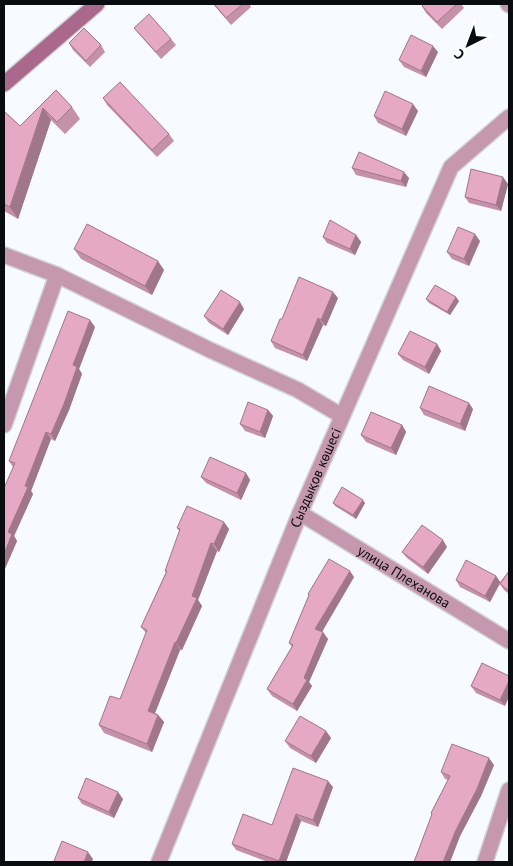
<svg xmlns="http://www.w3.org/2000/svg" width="513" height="866" font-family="'PT Sans',sans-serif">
	<rect width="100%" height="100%" fill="#f7fafe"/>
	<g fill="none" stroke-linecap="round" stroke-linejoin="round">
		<g stroke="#d1d4d8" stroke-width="18">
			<g id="street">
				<path d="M508,4L509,5"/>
				<path d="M4,255L57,275L210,350L298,390L342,416"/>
				<path d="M4,425L57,275"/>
				<path id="s1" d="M300,513L509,641"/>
				<path id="s2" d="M159,862L300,513L451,167L509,117"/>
				<path d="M485,862L509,790"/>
			</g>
		</g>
		<g stroke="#d1d4d8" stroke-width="18">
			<path id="secondary" d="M4,84L97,4"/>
		</g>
		<use href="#street" stroke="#c698b0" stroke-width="15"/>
		<use href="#secondary" stroke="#aa698c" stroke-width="15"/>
	</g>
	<g fill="#c590a9">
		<path d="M213,4H249L251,7L231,25Z"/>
		<path d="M424,4H461L464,8L442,29L426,13L422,6Z"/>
		<path d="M134,28L171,39L176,45L161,59L139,34Z"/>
		<path d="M69,43L101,45L105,52L90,67L73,50Z"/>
		<path d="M438,52L426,77L404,67L399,60Z"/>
		<path d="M56,90L72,107L80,119L65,134L51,120L18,219L4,211V111L20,126Z"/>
		<path d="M103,98L169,134L174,141L157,157L107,105Z"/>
		<path d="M418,111L406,136L378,123L374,116Z"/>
		<path d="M352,168L409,178L406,187L356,175Z"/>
		<path d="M508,184L501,211L469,203L465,197Z"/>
		<path d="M356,235L361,242L355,255L327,243L323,237Z"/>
		<path d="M480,241L469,266L452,259L447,252Z"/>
		<path d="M74,249L164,270L152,295L81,259Z"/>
		<path d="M338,298L326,326L323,325L307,361L275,348L271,341L282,319Z"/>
		<path d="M426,299L459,301L450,315L429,303Z"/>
		<path d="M244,309L228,335L209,323L204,316Z"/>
		<path d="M95,327L79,369L82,374L69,410L55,441L51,439L31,491L33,494L14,536L17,541L4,571L13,467L9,461Z"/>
		<path d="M437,344L441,351L429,374L403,360L398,354Z"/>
		<path d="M420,408L473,409L465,431L424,415Z"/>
		<path d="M268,410L273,416L265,438L245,431L240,424Z"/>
		<path d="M402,425L406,432L396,455L366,442L361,435Z"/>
		<path d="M246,473L250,480L241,500L206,483L201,477Z"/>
		<path d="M333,503H365L356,519L335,506Z"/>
		<path d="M177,528L229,529L219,552L217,551L198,600L202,606L182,650H180L155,713L158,715L164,722L152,752L104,733L99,725L120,699L146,633L141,627L166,572L165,571L180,532Z"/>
		<path d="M447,547L428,574L407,558L402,552Z"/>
		<path d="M509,571V594L504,590L500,584L490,602L460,587L456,580L496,576L500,582Z"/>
		<path d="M354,577L322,632L328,639L309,682L312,686L297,711L272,696L267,689L292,647L289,643L309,596L308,594Z"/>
		<path d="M482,663L505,706L476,693L471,686Z"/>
		<path d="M326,731L331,738L316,763L290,748L285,741Z"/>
		<path d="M494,765L481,796L460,836L450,862H414L432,815L431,813L448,780L445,779L441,772Z"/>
		<path d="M333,787L318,827L301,821L286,862H268L236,850L232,844L272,825Z"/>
		<path d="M78,798L123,799L114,818L82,804Z"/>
	</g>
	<g fill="#a0768a">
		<path d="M433,46L438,52L426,77L421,71Z"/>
		<path d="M413,104L418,111L406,136L402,129Z"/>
		<path d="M43,108L51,120L18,219L10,207Z"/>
		<path d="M404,172L409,178L406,187L401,181Z"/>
		<path d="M503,177L508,184L501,211L496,205Z"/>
		<path d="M475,234L480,241L469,266L464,259Z"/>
		<path d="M356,235L361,242L355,255L350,249Z"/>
		<path d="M158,261L164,270L152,295L145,286Z"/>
		<path d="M333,292L338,298L326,326L321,320Z"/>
		<path d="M456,297L459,301L450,315L447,312Z"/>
		<path d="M240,302L244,309L228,335L223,329Z"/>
		<path d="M318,318L323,325L307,361L303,355Z"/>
		<path d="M90,320L95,327L79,369L82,374L69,410L55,441L51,434L73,365Z"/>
		<path d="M437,344L441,351L429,374L425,367Z"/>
		<path d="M469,403L473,409L465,431L460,424Z"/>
		<path d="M268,410L273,416L265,438L260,432Z"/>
		<path d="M402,425L406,432L396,455L391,448Z"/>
		<path d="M46,432L51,439L31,491L33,494L14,536L17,541L4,571V554L8,532Z"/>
		<path d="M246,473L250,480L241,500L237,493Z"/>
		<path d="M363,500L365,503L356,519L353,515Z"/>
		<path d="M224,522L229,529L219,552L214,544Z"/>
		<path d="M443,540L447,547L428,574L423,567Z"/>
		<path d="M211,543L217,551L198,600L202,606L182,650L176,643L192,596Z"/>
		<path d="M350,571L354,577L320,635L315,629Z"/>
		<path d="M496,576L500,582L490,602L485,596Z"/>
		<path d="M323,632L328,639L309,682L312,686L297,711L293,704Z"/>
		<path d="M175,642L180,650L153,718L148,711Z"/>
		<path d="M509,681V697L505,706L500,700Z"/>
		<path d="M158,715L164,722L152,752L147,744Z"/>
		<path d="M326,731L331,738L316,763L311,756Z"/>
		<path d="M489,758L494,765L481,796L460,836L450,862H443L456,830Z"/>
		<path d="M328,781L333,787L318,827L313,820Z"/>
		<path d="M118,792L123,799L114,818L109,812Z"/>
		<path d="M296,814L301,821L286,862H280L279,861Z"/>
		<path d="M88,852L93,859L92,862H84Z"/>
	</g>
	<g fill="#e5a8c5" stroke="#a0768a">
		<path d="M214,4H243L226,18Z"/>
		<path d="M424,4H457L437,22L422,6Z"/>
		<path d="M149,14L171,39L156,52L134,28Z"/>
		<path d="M84,28L101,45L86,61L69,43Z"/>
		<path d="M411,35L433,46L421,71L399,60Z"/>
		<path d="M120,82L169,134L152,150L103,98Z"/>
		<path d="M56,90L72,107L57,122L43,108L10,207L4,204V111L20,126Z"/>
		<path d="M385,91L413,104L402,129L374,116Z"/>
		<path d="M359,152L404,172L401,181L352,168Z"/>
		<path d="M471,169L503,177L496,205L465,197Z"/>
		<path d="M330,220L356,235L350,249L323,237Z"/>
		<path d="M87,224L158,261L145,286L74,249Z"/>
		<path d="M458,227L475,234L464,259L447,252Z"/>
		<path d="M299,277L333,292L321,320L318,318L303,355L271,341L280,319H282Z"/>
		<path d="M435,285L456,297L447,312L426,299Z"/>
		<path d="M221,290L240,302L223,329L204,316Z"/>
		<path d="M68,311L90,320L73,365L77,367L64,404L51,434L46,432L25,486L28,487L8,532L12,534L4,554V488L15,463L9,461Z"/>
		<path d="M410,331L437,344L425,367L398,354Z"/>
		<path d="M429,386L469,403L460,424L420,408Z"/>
		<path d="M248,402L268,410L260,432L240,424Z"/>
		<path d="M371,412L402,425L391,448L361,435Z"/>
		<path d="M210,457L246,473L237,493L201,477Z"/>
		<path d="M342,487L363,500L353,515L333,503Z"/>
		<path d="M187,506L224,522L214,544L211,543L192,596L197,598L176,643L175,642L148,711L158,715L147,744L99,725L110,696L120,699L147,630L141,627L167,571H165L180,529L177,528Z"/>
		<path d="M422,525L443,540L423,567L402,552Z"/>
		<path d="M329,559L350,571L315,629L323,632L304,678L307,680L293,704L267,689L293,645L289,643L309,595L308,594Z"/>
		<path d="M466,560L496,576L485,596L456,580Z"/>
		<path d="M509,571V591L500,584Z"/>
		<path d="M482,663L509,676V681L500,700L471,686Z"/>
		<path d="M300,716L326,731L311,756L285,741Z"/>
		<path d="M452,744L489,758L477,789L456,830L443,862H414L432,814L431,813L450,776L441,772Z"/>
		<path d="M293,768L328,781L313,820L296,814L279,861L232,844L243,814L272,825Z"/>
		<path d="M86,778L118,792L109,812L78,798Z"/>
		<path d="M62,841L88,852L84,862H56L54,861Z"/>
	</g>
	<g text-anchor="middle" stroke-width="4.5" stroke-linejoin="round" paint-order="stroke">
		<g font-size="14" fill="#0a0d10" stroke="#fff">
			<text dy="5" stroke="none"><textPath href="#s2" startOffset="415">Сыздықов көшесі</textPath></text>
			<text dy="5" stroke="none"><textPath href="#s1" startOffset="122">улица Плеханова</textPath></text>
		</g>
	</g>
	<rect width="513" height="866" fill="none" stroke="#0a0d10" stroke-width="10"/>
	<g transform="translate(468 45) rotate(222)" stroke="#ffffff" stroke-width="4" paint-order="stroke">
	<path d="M0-4L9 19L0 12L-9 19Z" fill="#0a0d10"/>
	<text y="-8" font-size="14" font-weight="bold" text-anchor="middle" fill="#0a0d10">С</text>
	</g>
</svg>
